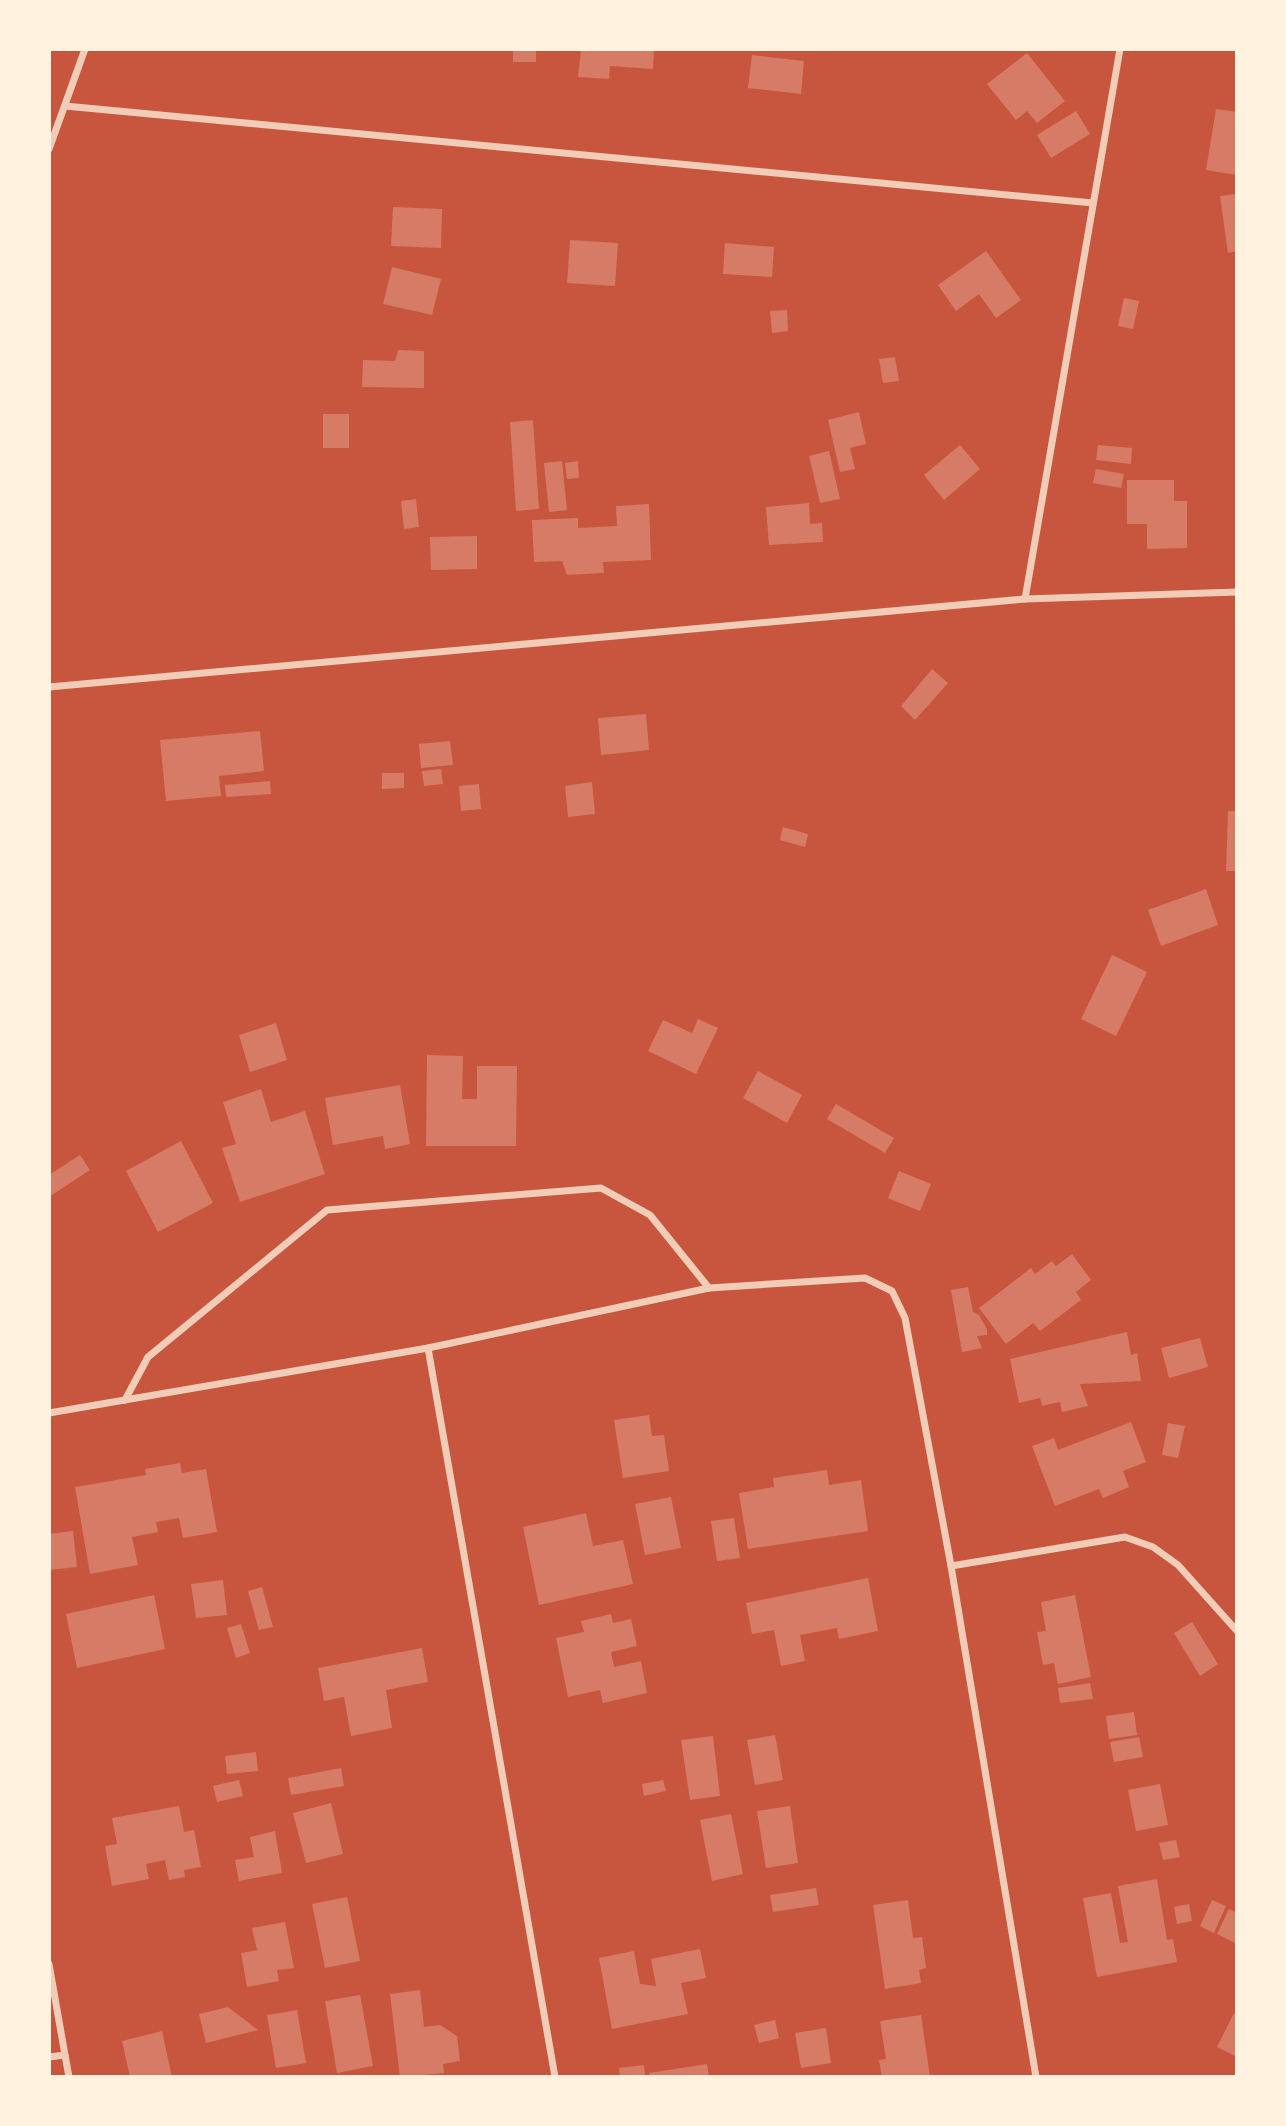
<svg xmlns="http://www.w3.org/2000/svg" width="1286" height="2126" font-family="'Titillium Web',sans-serif">
	<rect width="100%" height="100%" fill="#c8553d"/>
	<g fill="#d67c66">
		<rect x="513" y="49" width="23" height="13"/>
		<path d="M581,49H654L653,69L610,66L609,79L578,77Z"/>
		<path d="M1027,53L1065,101L1037,123L1027,111L1016,120L987,84Z"/>
		<path d="M752,55L804,61L801,94L748,88Z"/>
		<path d="M1216,109L1237,112V175L1206,170Z"/>
		<path d="M1076,111L1090,134L1051,158L1037,135Z"/>
		<path d="M1237,194V251L1228,253L1220,196Z"/>
		<path d="M393,207L442,209L441,248L391,246Z"/>
		<path d="M570,240L618,243L615,286L567,283Z"/>
		<path d="M725,243L774,247L772,277L723,274Z"/>
		<path d="M986,251L1021,300L996,318L979,294L956,311L938,285Z"/>
		<path d="M392,267L441,279L432,315L383,304Z"/>
		<path d="M1124,298L1139,301L1133,329L1118,326Z"/>
		<path d="M787,310L788,331L772,333L770,311Z"/>
		<path d="M398,350L424,351V388L362,387L363,360L395,361Z"/>
		<path d="M895,357L899,381L883,383L879,359Z"/>
		<path d="M859,412L866,444L850,448L855,469L840,472L828,420Z"/>
		<rect x="323" y="414" width="26" height="34"/>
		<path d="M533,420L539,509L516,511L510,422Z"/>
		<path d="M960,445L980,469L944,500L924,475Z"/>
		<path d="M1098,445L1132,448L1131,464L1096,460Z"/>
		<path d="M829,451L840,499L820,503L809,456Z"/>
		<path d="M562,461L567,510L549,512L544,463Z"/>
		<path d="M578,461L579,478L567,479L565,463Z"/>
		<path d="M1096,469L1124,474L1121,488L1093,483Z"/>
		<path d="M1127,480H1174V501H1187V548L1147,549V524H1127Z"/>
		<path d="M416,499L419,527L404,529L401,501Z"/>
		<path d="M809,503L810,524L822,523L823,542L769,545L766,507Z"/>
		<path d="M649,504L651,560L603,562L604,573L567,575L562,561L534,562L532,520L578,518V528L617,526L616,506Z"/>
		<path d="M477,536V569L431,570L430,537Z"/>
		<path d="M932,669L948,683L915,720L901,706Z"/>
		<path d="M646,714L649,750L601,755L598,718Z"/>
		<path d="M260,731L264,771L219,776L221,796L166,801L160,740Z"/>
		<path d="M450,741L453,765L421,768L419,744Z"/>
		<path d="M441,769L443,784L424,786L422,771Z"/>
		<path d="M382,773H404V788L382,789Z"/>
		<path d="M270,781L271,794L226,797L225,785Z"/>
		<path d="M592,782L595,814L568,817L565,786Z"/>
		<path d="M479,784L481,809L461,811L459,786Z"/>
		<path d="M1228,811H1237V871H1226Z"/>
		<path d="M783,827L808,834L805,847L780,840Z"/>
		<path d="M1206,889L1218,925L1161,946L1148,910Z"/>
		<path d="M1112,955L1147,972L1116,1036L1081,1019Z"/>
		<path d="M698,1019L718,1028L696,1074L648,1051L663,1020L692,1033Z"/>
		<path d="M276,1023L287,1060L250,1072L239,1035Z"/>
		<path d="M427,1055L463,1056L462,1099H477V1066H517L516,1146H426Z"/>
		<path d="M758,1071L802,1095L787,1123L743,1098Z"/>
		<path d="M400,1085L410,1144L385,1149L383,1136L333,1145L325,1098Z"/>
		<path d="M261,1089L271,1122L305,1111L325,1174L240,1202L222,1148L236,1144L223,1102Z"/>
		<path d="M836,1104L894,1138L885,1153L827,1119Z"/>
		<path d="M181,1141L213,1203L158,1232L126,1171Z"/>
		<path d="M80,1155L90,1170L49,1197V1175Z"/>
		<path d="M899,1171L931,1184L920,1211L888,1198Z"/>
		<path d="M1072,1254L1091,1280L1076,1292L1081,1300L1040,1331L1033,1323L1006,1344L979,1308L1031,1268L1035,1274L1052,1261L1056,1266Z"/>
		<path d="M968,1287L973,1312L979,1315L987,1329V1335L977,1336L982,1348L962,1352L951,1290Z"/>
		<path d="M1127,1332L1131,1355L1137,1353L1141,1381L1080,1384L1088,1406L1062,1412L1060,1402L1042,1406L1040,1398L1019,1403L1010,1359Z"/>
		<path d="M1200,1338L1208,1367L1169,1378L1161,1348Z"/>
		<path d="M649,1415L652,1436L664,1435L669,1471L623,1478L614,1420Z"/>
		<path d="M1131,1422L1146,1462L1123,1471L1129,1487L1103,1498L1099,1489L1055,1506L1032,1446L1054,1438L1058,1450Z"/>
		<path d="M1168,1423L1185,1426L1178,1458L1162,1455Z"/>
		<path d="M180,1463L182,1473L206,1469L217,1532L183,1538L179,1518L156,1522L158,1532L132,1537L138,1565L90,1574L75,1487L146,1475L145,1469Z"/>
		<path d="M827,1470L829,1485L861,1480L868,1531L748,1549L739,1493L774,1487L773,1478Z"/>
		<path d="M671,1497L681,1548L645,1555L635,1504Z"/>
		<path d="M586,1513L593,1546L623,1540L633,1584L539,1605L523,1527Z"/>
		<path d="M734,1518L740,1558L717,1561L711,1521Z"/>
		<path d="M73,1531L77,1567L49,1570V1534Z"/>
		<path d="M868,1578L878,1631L839,1639L837,1628L800,1635L805,1661L781,1666L774,1630L752,1634L746,1603Z"/>
		<path d="M223,1580L227,1615L196,1618L191,1584Z"/>
		<path d="M262,1587L273,1627L259,1630L248,1591Z"/>
		<path d="M154,1595L165,1649L77,1668L66,1614Z"/>
		<path d="M1075,1595L1091,1677L1058,1684L1054,1663L1043,1665L1037,1632L1046,1631L1041,1602Z"/>
		<path d="M611,1614L613,1623L631,1619L637,1646L611,1652L614,1667L641,1661L647,1693L603,1703L600,1690L568,1697L556,1638L584,1632L581,1621Z"/>
		<path d="M1192,1622L1218,1664L1200,1676L1174,1633Z"/>
		<path d="M241,1624L250,1653L236,1658L227,1628Z"/>
		<path d="M422,1648L428,1682L386,1690L392,1728L351,1736L344,1697L324,1701L318,1668Z"/>
		<path d="M1090,1683L1093,1699L1060,1703L1058,1688Z"/>
		<path d="M1134,1712L1137,1735L1109,1739L1106,1716Z"/>
		<path d="M775,1735L783,1780L755,1785L747,1740Z"/>
		<path d="M713,1736L720,1796L690,1800L681,1740Z"/>
		<path d="M1139,1737L1143,1757L1114,1762L1110,1742Z"/>
		<path d="M256,1752L258,1771L227,1774L225,1756Z"/>
		<path d="M341,1768L344,1786L291,1795L288,1778Z"/>
		<path d="M239,1780L243,1796L217,1802L213,1786Z"/>
		<path d="M663,1780L666,1791L644,1796L642,1784Z"/>
		<path d="M1160,1784L1168,1825L1136,1831L1128,1790Z"/>
		<path d="M331,1803L343,1854L306,1863L293,1813Z"/>
		<path d="M179,1806L184,1832L194,1830L201,1867L184,1870L185,1877L169,1880L165,1860L146,1864L149,1879L112,1886L105,1846L117,1844L112,1818Z"/>
		<path d="M790,1806L798,1863L766,1868L757,1811Z"/>
		<path d="M731,1814L743,1874L712,1881L700,1820Z"/>
		<path d="M275,1831L282,1873L239,1881L235,1860L254,1857L250,1837Z"/>
		<path d="M1176,1840L1180,1857L1163,1860L1159,1843Z"/>
		<path d="M1157,1879L1167,1940L1173,1939L1177,1962L1097,1977L1083,1898L1111,1893L1120,1943L1128,1942L1118,1886Z"/>
		<path d="M816,1888L819,1905L773,1912L770,1895Z"/>
		<path d="M347,1897L360,1961L325,1968L312,1904Z"/>
		<path d="M908,1900L913,1938L922,1937L926,1968L919,1970L921,1983L885,1989L873,1905Z"/>
		<path d="M1212,1900L1226,1906L1214,1933L1200,1926Z"/>
		<path d="M1189,1904L1192,1921L1177,1924L1174,1907Z"/>
		<path d="M1229,1909L1237,1913V1944L1217,1934Z"/>
		<path d="M285,1922L294,1968L277,1970L279,1981L247,1987L241,1953L257,1950L252,1928Z"/>
		<path d="M700,1949L706,1978L681,1983L688,2014L612,2029L599,1958L634,1951L640,1984L656,1986L651,1959Z"/>
		<path d="M420,1990L424,2027L440,2025L457,2036L460,2061L443,2064L444,2073L400,2077L390,1994Z"/>
		<path d="M360,1995L373,2066L337,2073L325,2001Z"/>
		<path d="M228,2007L258,2030L206,2043L199,2014Z"/>
		<path d="M297,2010L306,2063L276,2068L267,2015Z"/>
		<path d="M1234,2013L1237,2015V2057L1217,2047Z"/>
		<path d="M921,2015L930,2077H882L879,2060L886,2059L880,2021Z"/>
		<path d="M775,2020L779,2038L759,2043L754,2025Z"/>
		<path d="M826,2028L831,2063L801,2068L795,2033Z"/>
		<path d="M162,2031L172,2077H130L122,2041Z"/>
		<path d="M707,2064L709,2077H650L649,2073Z"/>
		<path d="M644,2065L645,2077H620L619,2068Z"/>
	</g>
	<g fill="none" stroke-linecap="round" stroke-linejoin="round">
		<g stroke="#f1ccb7" stroke-width="7">
			<path d="M65,106L1093,203"/>
			<path d="M49,149L85,49"/>
			<path d="M1025,599L1120,49"/>
			<path d="M49,687L1025,599L1237,592"/>
			<path d="M428,1348L555,2077"/>
			<path d="M125,1400L148,1357L327,1210L601,1188L650,1215L709,1288"/>
			<path d="M49,1413L428,1348L709,1288L865,1278L892,1291L905,1318L951,1566L1036,2077"/>
			<path d="M951,1566L1125,1537L1153,1547L1178,1565L1237,1631"/>
			<path d="M49,1964L65,2055L49,2057"/>
			<path d="M65,2055L69,2077"/>
		</g>
	</g>
	<rect width="1286" height="2126" fill="none" stroke="#fff3e0" stroke-width="102"/>
</svg>
